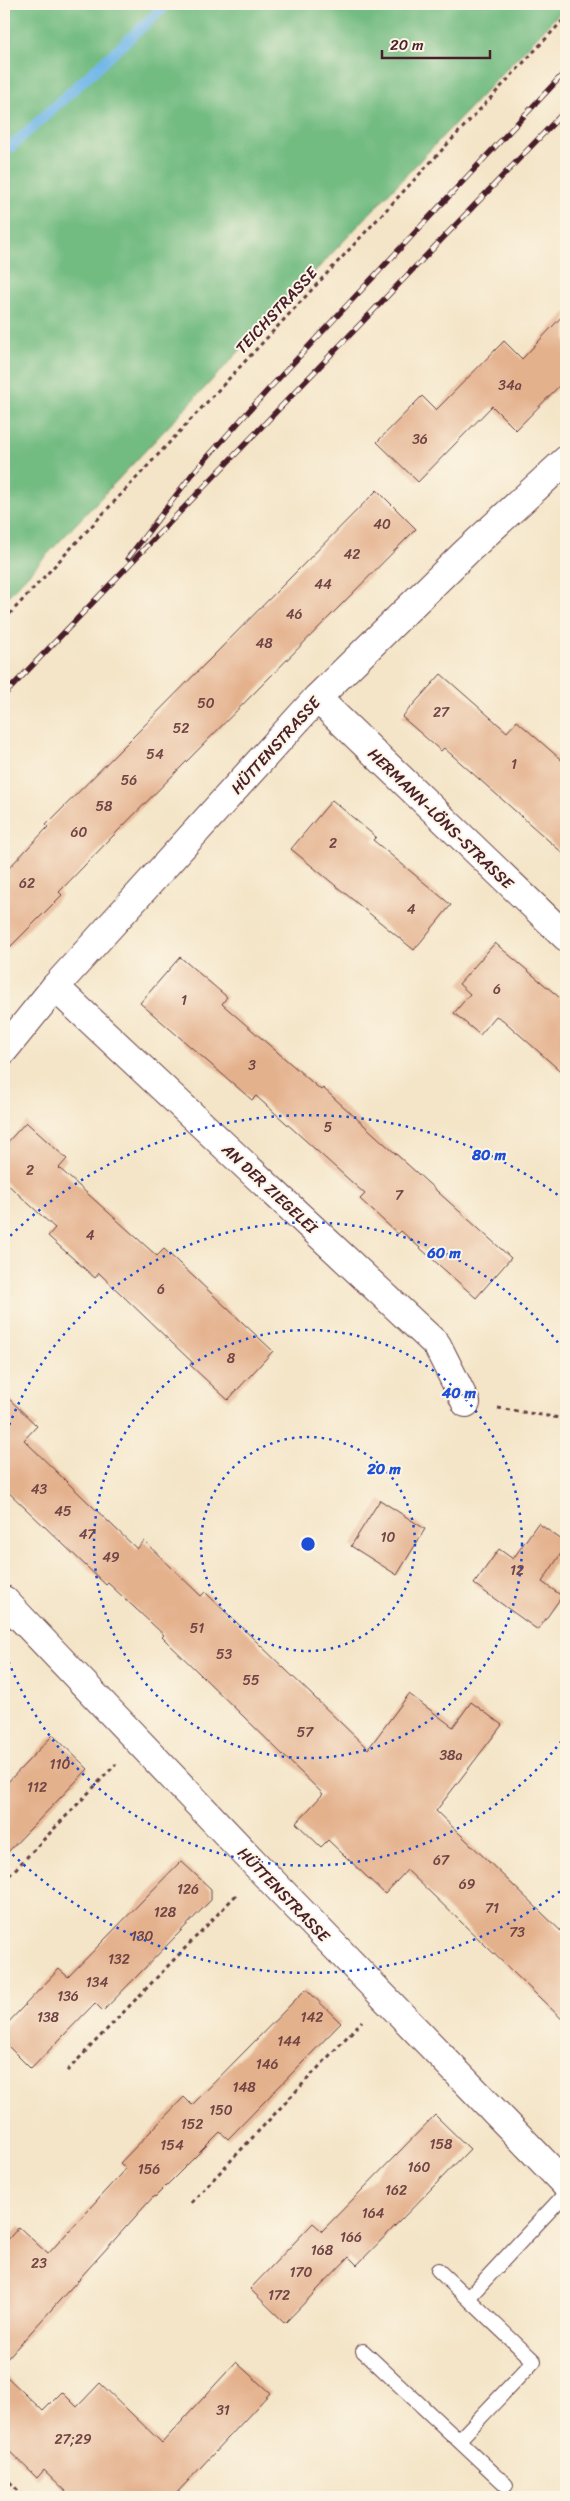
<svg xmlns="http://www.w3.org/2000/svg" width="570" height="2501" font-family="Sriracha,sans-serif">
	<rect width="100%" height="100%" fill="#fcf5e5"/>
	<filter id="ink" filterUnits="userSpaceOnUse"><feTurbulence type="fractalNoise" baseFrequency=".02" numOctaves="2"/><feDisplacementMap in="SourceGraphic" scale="10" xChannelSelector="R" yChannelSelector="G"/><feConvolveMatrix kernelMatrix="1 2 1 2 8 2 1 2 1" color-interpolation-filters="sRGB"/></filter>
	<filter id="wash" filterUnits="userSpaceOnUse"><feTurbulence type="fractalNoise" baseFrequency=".0096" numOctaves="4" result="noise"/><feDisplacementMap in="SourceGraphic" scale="20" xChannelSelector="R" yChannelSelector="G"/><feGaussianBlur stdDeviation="1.12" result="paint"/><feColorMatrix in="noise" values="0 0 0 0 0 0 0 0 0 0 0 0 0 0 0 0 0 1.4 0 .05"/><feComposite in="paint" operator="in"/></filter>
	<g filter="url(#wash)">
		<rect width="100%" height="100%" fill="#f4e5c8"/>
		<path fill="#72bb81" stroke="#5e6d56" d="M4,4H566V6L4,600Z"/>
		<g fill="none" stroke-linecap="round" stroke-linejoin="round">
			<path stroke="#72b7e8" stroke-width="11" d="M4,153L167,4"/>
		</g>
		<g id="blocks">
			<g fill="#e4b18d">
				<path d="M566,312V379L516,430L492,406L418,482L377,442L422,396L436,410L504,341L522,359Z"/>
				<path d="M377,490L416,529L111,838L59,892L62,895L4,953V873L48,827L46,825Z"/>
				<path d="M441,674L507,732L517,721L566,764V856L444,748L441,751L402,717Z"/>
				<path d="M332,800L376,837L373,840L451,905L414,950L291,849Z"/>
				<path d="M495,943L566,1003V1076L503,1020L496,1016L480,1035L454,1013L470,994L459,984Z"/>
				<path d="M180,957L227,997L222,1004L321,1090L323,1088L511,1258L476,1298L401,1231L398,1234L360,1199L365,1194L256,1096L252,1100L140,1003Z"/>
				<path d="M26,1122L67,1159L59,1168L157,1256L164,1249L273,1351L228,1400L190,1365L192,1362L99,1273L95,1278L48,1236L55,1228L4,1181V1146Z"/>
				<path d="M4,1394L37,1426L24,1440L68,1483L137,1549L144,1541L201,1596L205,1592L368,1749L409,1694L453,1727L471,1702L502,1725L436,1811L566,1936V2023L407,1870L385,1894L328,1840L321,1847L296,1823L323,1794L162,1637L164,1635L108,1583L106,1585L4,1488Z"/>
				<path d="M380,1500L425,1529L397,1575L351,1546Z"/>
				<path d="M538,1523L566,1543V1546L542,1582L562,1596L538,1630L474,1584L499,1549L513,1559Z"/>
				<path d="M53,1735L88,1769L4,1856V1786Z"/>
				<path d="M181,1861L211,1889V1900L103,2011L95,2003L31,2069L4,2042V2027L59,1969L68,1977Z"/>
				<path d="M306,1989L341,2023L228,2139L220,2132L155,2197L154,2196L4,2362V2244L19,2227L48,2254L126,2168L120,2163L184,2097L192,2105Z"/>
				<path d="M435,2115L470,2149L357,2265L349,2257L285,2323L250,2289L313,2223L322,2231Z"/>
				<path d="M236,2362L270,2393L173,2497H72L44,2470L37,2478L4,2446V2374L43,2411L62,2392L77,2407L100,2383L162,2443Z"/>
			</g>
		</g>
	</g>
	<g filter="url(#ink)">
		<use href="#blocks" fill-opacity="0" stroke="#643d43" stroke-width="1"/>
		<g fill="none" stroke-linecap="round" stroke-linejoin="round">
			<g stroke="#643d43" stroke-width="16">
				<g id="lane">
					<path d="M438,2270L534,2361L459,2440"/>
					<path d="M468,2298L566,2193"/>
					<path d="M363,2351L506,2485"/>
				</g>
			</g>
			<g stroke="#643d43" stroke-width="30">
				<g id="street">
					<path d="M317,698L566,937"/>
					<path d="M55,987L437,1345L466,1403"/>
					<path d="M4,1050L55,987L317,698L466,552L566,460"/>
					<path d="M4,1600L261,1870L566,2185"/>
				</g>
			</g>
			<g stroke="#643d43" stroke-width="3" stroke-dasharray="4 4" stroke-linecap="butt">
				<path d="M4,620L566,17"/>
				<path d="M498,1408L566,1419"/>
				<path d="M4,1881L116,1764"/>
				<path d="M67,2071L238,1893"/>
				<path d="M191,2203L362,2021"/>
				<path d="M4,2476L24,2497"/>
			</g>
			<use href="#lane" stroke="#fff" stroke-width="14"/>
			<use href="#street" stroke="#fff" stroke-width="28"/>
			<g stroke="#4a1f2b" stroke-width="5.5">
				<g id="rail">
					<path d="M128,558L194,472L266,392L566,71"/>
					<path d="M4,695L566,110"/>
				</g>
			</g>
			<use href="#rail" stroke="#fcf5e5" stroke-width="4" stroke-dasharray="11" stroke-linecap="butt"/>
		</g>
	</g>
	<g fill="none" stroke="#1d4ed8" stroke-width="2.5" stroke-dasharray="2.5 5">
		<circle cx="308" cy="1544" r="107"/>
		<circle cx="308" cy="1544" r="214"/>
		<path d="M566 1735A321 321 0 0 1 4 1649M4 1439A321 321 0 0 1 566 1353"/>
		<path d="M566 1887A429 429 0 0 1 5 1847M5 1241A429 429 0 0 1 566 1201"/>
	</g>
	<g text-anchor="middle" stroke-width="4" stroke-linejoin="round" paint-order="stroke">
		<g font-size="14" fill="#704444">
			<text x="510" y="390">34a</text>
			<text x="420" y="444">36</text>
			<text x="382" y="529">40</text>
			<text x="352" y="559">42</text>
			<text x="323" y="589">44</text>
			<text x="294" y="619">46</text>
			<text x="264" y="648">48</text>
			<text x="206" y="708">50</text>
			<text x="441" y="717">27</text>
			<text x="181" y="733">52</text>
			<text x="155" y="759">54</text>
			<text x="514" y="769">1</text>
			<text x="129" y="785">56</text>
			<text x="104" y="811">58</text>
			<text x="79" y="837">60</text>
			<text x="333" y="848">2</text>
			<text x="27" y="888">62</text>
			<text x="411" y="914">4</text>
			<text x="497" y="994">6</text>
			<text x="184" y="1005">1</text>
			<text x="252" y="1070">3</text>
			<text x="328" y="1132">5</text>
			<text x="30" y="1175">2</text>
			<text x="399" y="1200">7</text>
			<text x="90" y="1240">4</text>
			<text x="161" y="1294">6</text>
			<text x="231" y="1363">8</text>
			<text x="39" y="1494">43</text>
			<text x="63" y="1516">45</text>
			<text x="87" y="1539">47</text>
			<text x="388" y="1542">10</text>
			<text x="111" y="1562">49</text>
			<text x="517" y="1575">12</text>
			<text x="197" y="1633">51</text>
			<text x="224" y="1659">53</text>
			<text x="251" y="1685">55</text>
			<text x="305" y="1737">57</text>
			<text x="451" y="1760">38a</text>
			<text x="60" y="1769">110</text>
			<text x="37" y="1792">112</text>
			<text x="441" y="1865">67</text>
			<text x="467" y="1889">69</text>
			<text x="188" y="1894">126</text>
			<text x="492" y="1913">71</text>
			<text x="165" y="1917">128</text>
			<text x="517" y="1937">73</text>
			<text x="142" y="1941">130</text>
			<text x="119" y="1964">132</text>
			<text x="97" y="1987">134</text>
			<text x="68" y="2001">136</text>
			<text x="48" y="2022">138</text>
			<text x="312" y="2022">142</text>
			<text x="289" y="2046">144</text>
			<text x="267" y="2069">146</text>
			<text x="244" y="2092">148</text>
			<text x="221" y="2115">150</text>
			<text x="192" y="2129">152</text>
			<text x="441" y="2149">158</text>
			<text x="172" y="2150">154</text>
			<text x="419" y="2172">160</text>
			<text x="149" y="2174">156</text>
			<text x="396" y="2195">162</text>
			<text x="373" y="2218">164</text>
			<text x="351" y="2242">166</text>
			<text x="322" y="2255">168</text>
			<text x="39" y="2268">23</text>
			<text x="301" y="2277">170</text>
			<text x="279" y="2300">172</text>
			<text x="223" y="2415">31</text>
			<text x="73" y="2444">27;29</text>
		</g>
		<g font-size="16" fill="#4a1f2b" stroke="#fcf5e5">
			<text transform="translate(276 310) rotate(-47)" y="6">TEICHSTRASSE</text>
			<text transform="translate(275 745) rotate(-48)" y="6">HÜTTENSTRASSE</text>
			<text transform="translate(441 818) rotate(44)" y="6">HERMANN-LÖNS-STRASSE</text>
			<text transform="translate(270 1188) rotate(43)" y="6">AN DER ZIEGELEI</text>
			<text transform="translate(284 1894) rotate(46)" y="6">HÜTTENSTRASSE</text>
		</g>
	</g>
	<circle cx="308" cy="1544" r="8" fill="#1d4ed8" stroke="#fcf5e5" stroke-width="2.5"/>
	<g font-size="15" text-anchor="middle" font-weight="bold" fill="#1d4ed8" stroke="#fcf5e5" stroke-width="4" stroke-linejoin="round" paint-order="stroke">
		<text x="489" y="1160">80 m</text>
		<text x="444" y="1258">60 m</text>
		<text x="459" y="1398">40 m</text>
		<text x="384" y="1474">20 m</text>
	</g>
	<rect width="570" height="2501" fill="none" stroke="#fcf5e5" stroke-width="20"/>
	<path d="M382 50v8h108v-8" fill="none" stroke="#4a1f2b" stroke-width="2.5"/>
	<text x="390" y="50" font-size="15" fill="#4a1f2b" stroke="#fcf5e5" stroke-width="4" paint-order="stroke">20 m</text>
</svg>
